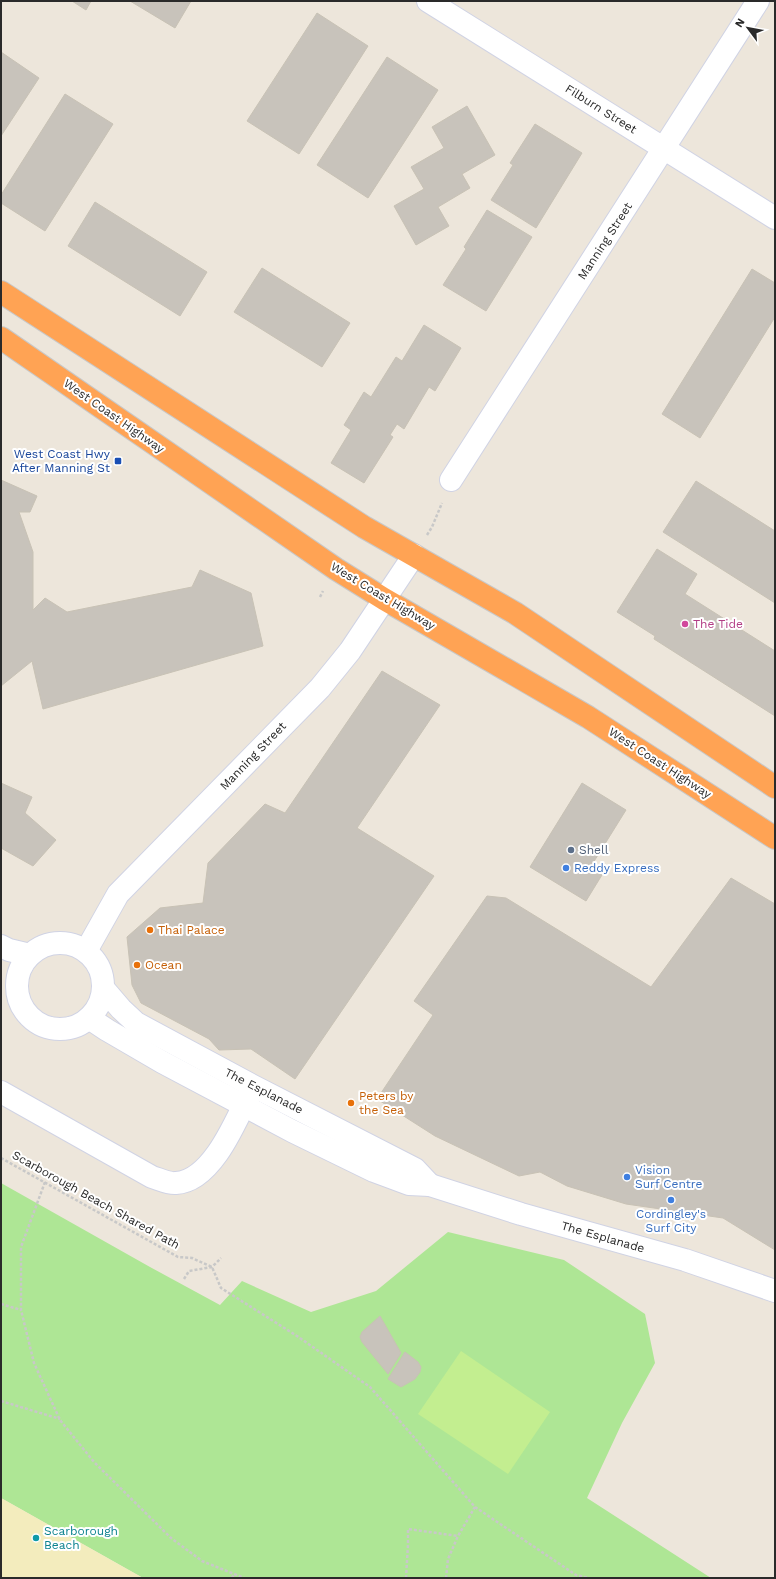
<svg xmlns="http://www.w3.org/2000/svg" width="776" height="1579" font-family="'Work Sans',sans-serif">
	<rect width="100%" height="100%" fill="#ede6db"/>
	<path fill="#aee695" d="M1,1183L150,1267L220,1305L242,1281L311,1312L376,1291L448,1232L564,1260L645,1314L655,1363L622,1423L587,1498L711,1578H143L1,1498Z"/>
	<path fill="#f3ecbd" d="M1,1498L143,1578H1Z"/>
	<path fill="#c3ee90" d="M461,1351L550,1412L508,1474L418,1414Z"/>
	<g fill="#c8c3bb" stroke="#c8c2b5">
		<path d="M72,1H91L86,10Z"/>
		<path d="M130,1H191L175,28Z"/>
		<path d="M317,13L368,46L299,154L247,121Z"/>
		<path d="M1,52L39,78L1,136Z"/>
		<path d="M387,57L438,90L368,198L317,165Z"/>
		<path d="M65,94L113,124L45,231L1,203V195Z"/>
		<path d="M467,106L495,155L462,174L470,188L438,207L449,226L416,245L394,206L424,189L411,167L444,148L432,127Z"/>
		<path d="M535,124L582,153L536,228L491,200L513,165L510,163Z"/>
		<path d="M95,202L207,272L180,316L68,246Z"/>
		<path d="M487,210L532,237L486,311L443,285L466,249L464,247Z"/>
		<path d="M262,268L350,323L322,367L234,312Z"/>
		<path d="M752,269L775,283V317L700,438L662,414Z"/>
		<path d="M424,325L461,348L435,391L429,387L404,429L397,424L390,435L393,437L364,483L331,463L351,430L344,425L364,392L371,397L396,357L402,361Z"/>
		<path d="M1,480L37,496L30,512H19L33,552V610L45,598L67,612L192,587L200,570L251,593L263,646L43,709L32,661L1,686Z"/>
		<path d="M696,481L775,531V603L663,532Z"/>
		<path d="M657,549L697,574L685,594L775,651V716L654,639L655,636L617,612Z"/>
		<path d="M382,671L440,705L357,828L434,876L295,1079L251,1049L219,1050L209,1039L141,1003L132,985L127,937L160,908L203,903L208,863L265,804L285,813Z"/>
		<path d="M1,783L32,797L25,813L56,840L33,866L1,848Z"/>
		<path d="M582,783L626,810L593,863L605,870L586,901L530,867Z"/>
		<path d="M731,878L775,904V1250L723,1218L626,1204L567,1186L540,1172L519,1176L435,1136L377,1099L433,1015L414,1001L487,896L506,898L651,987Z"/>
		<path d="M380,1316L401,1353L388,1374L362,1342L360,1337L362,1332Z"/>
		<path d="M405,1352L418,1362L421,1367L420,1372L415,1379L401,1387L388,1379Z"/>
	</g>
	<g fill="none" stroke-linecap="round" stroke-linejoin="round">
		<g stroke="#d0d3e4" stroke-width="24">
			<g id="minor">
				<path d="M428,1L775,218"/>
				<path d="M451,480L758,1"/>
				<circle cx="60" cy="986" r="43"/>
				<path d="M1,946L9,950L30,955"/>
				<path d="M86,951L118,894L320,688L350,651L414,555"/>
				<path d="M103,988L121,1009L136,1023L253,1086L415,1169L430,1185"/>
				<path d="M89,1018L107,1030L162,1062L292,1131L374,1171L409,1184L430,1185L521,1214L685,1260L775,1291"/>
				<path d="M1,1092L152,1177C159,1179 169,1184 176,1183C212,1181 236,1121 250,1092"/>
			</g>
		</g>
		<g stroke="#c8c8c8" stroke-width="24">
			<g id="highway">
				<path d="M1,292L364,527L515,613L775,787"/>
				<path d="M1,338L336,569L384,599L588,717L775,838"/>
			</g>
		</g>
		<g stroke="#c8c8c8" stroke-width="2.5" stroke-dasharray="3 2" stroke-linecap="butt">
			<path d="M427,535L432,527L442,503"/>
			<path d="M320,597L323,591"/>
			<path d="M1,1158L178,1257L192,1258L212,1267L221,1288L297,1336L370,1387L475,1507L576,1575L589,1578"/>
			<path d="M45,1182L21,1247V1310L34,1363L60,1420L94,1462L171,1538L202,1561L244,1578"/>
			<path d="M184,1279L189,1271L212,1267L221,1258"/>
			<path d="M1,1304L21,1310"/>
			<path d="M1,1401L60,1419"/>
			<path d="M232,1578L234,1574"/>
			<path d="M406,1578L408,1545V1529L458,1536"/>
			<path d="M446,1578L448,1559L458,1536L475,1507"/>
		</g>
		<use href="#minor" stroke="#fff" stroke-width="22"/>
		<use href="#highway" stroke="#ffa354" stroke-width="22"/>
	</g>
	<rect fill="#1a4fb4" stroke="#fff" stroke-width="1.5" x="114" y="457" width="8" height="8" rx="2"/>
	<circle fill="#d1479c" stroke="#fff" stroke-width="1.5" cx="685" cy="624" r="4"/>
	<circle fill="#5c6f8a" stroke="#fff" stroke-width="1.5" cx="571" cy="850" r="4"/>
	<g fill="#3f7fe0" stroke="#fff" stroke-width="1.5">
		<circle cx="566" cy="868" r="4"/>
		<circle cx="627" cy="1177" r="4"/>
		<circle cx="671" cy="1200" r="4"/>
	</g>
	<g fill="#e8710a" stroke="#fff" stroke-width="1.5">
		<circle cx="150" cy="930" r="4"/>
		<circle cx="137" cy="965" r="4"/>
		<circle cx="351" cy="1103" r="4"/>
	</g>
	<circle fill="#0f9aa8" stroke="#fff" stroke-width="1.5" cx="36" cy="1538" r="4"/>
	<g text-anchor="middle" stroke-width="4" stroke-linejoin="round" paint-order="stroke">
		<g font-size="12" fill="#2a2a2a" stroke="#fff">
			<text transform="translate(601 109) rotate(32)" y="4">Filburn Street</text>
			<text transform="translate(605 241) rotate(-57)" y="4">Manning Street</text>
			<text transform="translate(114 416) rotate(35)" y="4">West Coast Highway</text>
			<text transform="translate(383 596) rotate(31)" y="4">West Coast Highway</text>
			<text transform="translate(253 756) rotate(-46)" y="4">Manning Street</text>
			<text transform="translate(660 763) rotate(33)" y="4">West Coast Highway</text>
			<text transform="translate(264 1091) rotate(27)" y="4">The Esplanade</text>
			<text transform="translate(96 1200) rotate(29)" y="4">Scarborough Beach Shared Path</text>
			<text transform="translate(603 1237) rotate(16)" y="4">The Esplanade</text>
		</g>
		<g font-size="12" fill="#164399" stroke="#fff" text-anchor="end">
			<text x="110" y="458">West Coast Hwy<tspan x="110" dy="14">After Manning St</tspan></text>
		</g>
		<g font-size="12" fill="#b23c85" stroke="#fff" text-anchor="start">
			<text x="693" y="628">The Tide</text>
		</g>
		<g font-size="12" fill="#4e5e75" stroke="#fff" text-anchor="start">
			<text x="579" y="854">Shell</text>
		</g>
		<g font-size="12" fill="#366cbe" stroke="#fff" text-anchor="start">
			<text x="574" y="872">Reddy Express</text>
			<text x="635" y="1174">Vision<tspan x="635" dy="14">Surf Centre</tspan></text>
			<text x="671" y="1218" text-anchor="middle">Cordingley's<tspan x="671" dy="14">Surf City</tspan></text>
		</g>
		<g font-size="12" fill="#c56008" stroke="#fff" text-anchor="start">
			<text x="158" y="934">Thai Palace</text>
			<text x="145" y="969">Ocean</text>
			<text x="359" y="1100">Peters by<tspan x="359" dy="14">the Sea</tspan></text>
		</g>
		<g font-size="12" fill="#0d838f" stroke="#fff" text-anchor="start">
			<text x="44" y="1535">Scarborough<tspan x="44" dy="14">Beach</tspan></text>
		</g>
	</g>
	<rect width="776" height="1579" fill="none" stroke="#2a2a2a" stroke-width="4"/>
	<g transform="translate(748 28) rotate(302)" stroke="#ffffff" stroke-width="3" paint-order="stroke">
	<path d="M0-3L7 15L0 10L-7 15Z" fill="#2a2a2a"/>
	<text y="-6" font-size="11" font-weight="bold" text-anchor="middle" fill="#2a2a2a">N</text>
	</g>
</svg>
